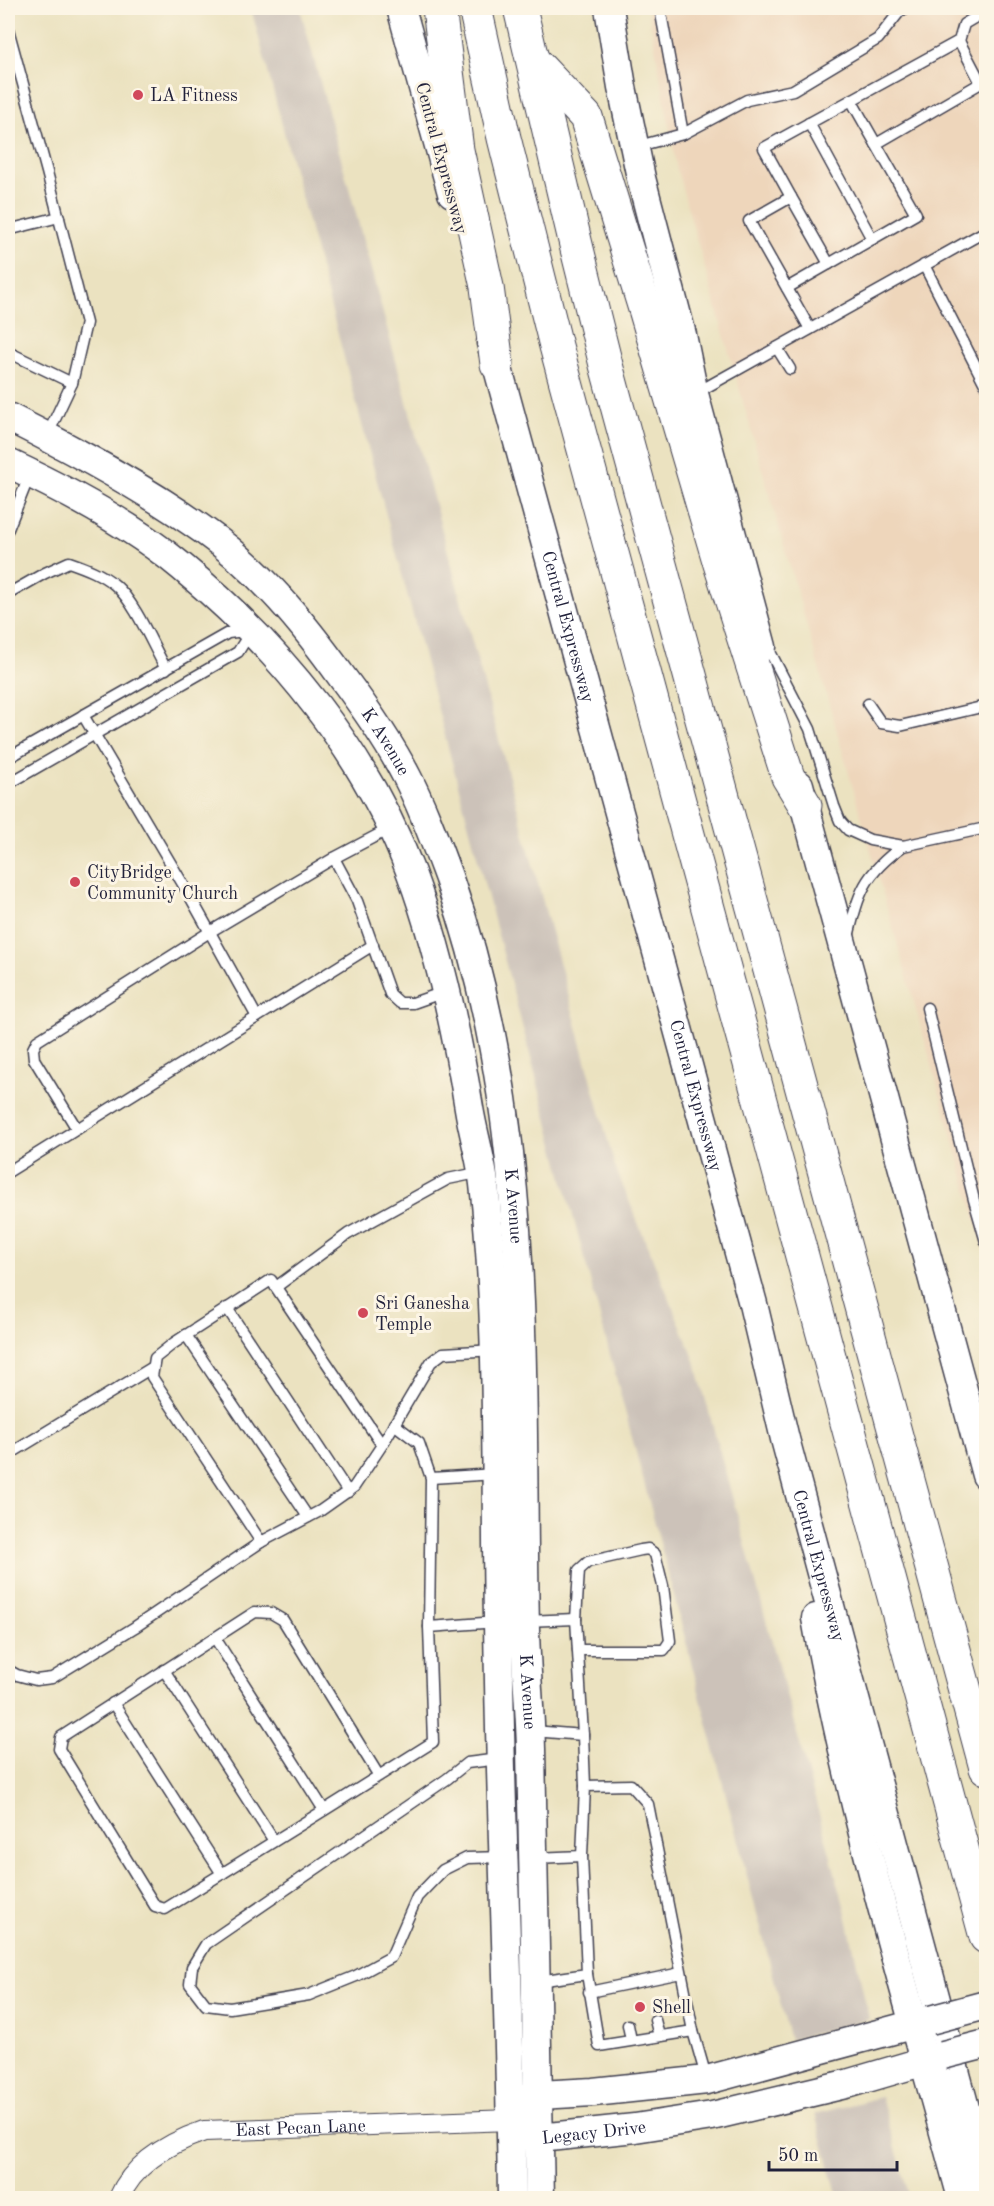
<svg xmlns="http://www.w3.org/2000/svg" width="994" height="2206" font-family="'Old Standard TT',serif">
	<rect width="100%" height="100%" fill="#fcf5e5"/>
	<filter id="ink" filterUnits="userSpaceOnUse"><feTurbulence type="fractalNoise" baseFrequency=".0167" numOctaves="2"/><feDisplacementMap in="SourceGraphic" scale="12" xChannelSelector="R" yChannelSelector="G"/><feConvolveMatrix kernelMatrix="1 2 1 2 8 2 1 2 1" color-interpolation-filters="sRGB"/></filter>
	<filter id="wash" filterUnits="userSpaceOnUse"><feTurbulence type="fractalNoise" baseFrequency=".008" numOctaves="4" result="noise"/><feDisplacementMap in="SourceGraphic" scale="24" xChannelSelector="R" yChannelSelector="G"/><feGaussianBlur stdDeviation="1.35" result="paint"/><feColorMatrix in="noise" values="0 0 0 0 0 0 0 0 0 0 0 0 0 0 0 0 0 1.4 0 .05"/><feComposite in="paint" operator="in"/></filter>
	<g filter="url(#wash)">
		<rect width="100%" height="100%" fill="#ebe2c0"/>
		<path fill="#eed6bb" d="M648,8H986V1255L677,170Z"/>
		<g fill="#ccc2b9">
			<path d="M251,8H300L615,1167L695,1361L845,1909L869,2019L790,2040L657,1531Z"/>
			<path d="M881,2097L910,2198H838L815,2114Z"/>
		</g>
	</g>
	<g filter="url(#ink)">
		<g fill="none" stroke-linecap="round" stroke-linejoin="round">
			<g stroke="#403f4f" stroke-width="13">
				<g id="lane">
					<path d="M660,8L683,134"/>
					<path d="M8,29L47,172L86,323L72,383L47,436"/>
					<path d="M851,100L876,144"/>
					<path d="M809,123L872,239"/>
					<path d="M635,147L683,134L747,100L793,90L878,39L900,11L907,8"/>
					<path d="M791,197L829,264"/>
					<path d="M8,230L59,217"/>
					<path d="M924,265L986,386"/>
					<path d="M787,288L916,214L876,144L981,83L959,41"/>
					<path d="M810,329L749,221L791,197L764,148L959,41L964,24L986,11"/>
					<path d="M777,348L790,369"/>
					<path d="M8,352L72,383"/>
					<path d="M696,393L986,231"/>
					<path d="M8,529L30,474"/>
					<path d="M8,594L45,573L69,562C86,568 102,574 115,585C135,602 153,646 166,669"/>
					<path d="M766,644L810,729L834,806L840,821L848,830L870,840L903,846L986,828"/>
					<path d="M868,704L881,723L900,726L986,706"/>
					<path d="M83,715L187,891L257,1017"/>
					<path d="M8,758L228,633L245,631"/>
					<path d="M8,784L238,652L251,631"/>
					<path d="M334,858L357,901L390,994L400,1003H413L444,992"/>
					<path d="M848,937C859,892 864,874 903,846"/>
					<path d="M927,1008L974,1200L986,1242"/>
					<path d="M77,1129L34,1059L33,1049L37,1041L208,933L334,858L391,828"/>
					<path d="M8,1172L373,945"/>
					<path d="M276,1287L348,1234L448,1179L482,1172"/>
					<path d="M227,1308L348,1492"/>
					<path d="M186,1335L308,1517"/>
					<path d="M394,1424L419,1443L431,1478"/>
					<path d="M382,1445L271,1280L174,1343L155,1358L152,1377L261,1542L320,1511L354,1487L382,1445L431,1362L443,1353L495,1350"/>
					<path d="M8,1455L153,1367"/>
					<path d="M576,1619L579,1570L588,1562L641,1550L648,1549L655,1554L663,1586L670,1641L664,1650H578"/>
					<path d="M525,1621L576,1619L583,1735"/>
					<path d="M429,1627L431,1478L496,1474"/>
					<path d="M215,1638L324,1810"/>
					<path d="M8,1670L17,1675L36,1680L52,1678L135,1627L261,1542"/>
					<path d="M164,1670L274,1841"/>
					<path d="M113,1703L222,1874"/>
					<path d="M533,1731L583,1735L585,1786"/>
					<path d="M499,1759L467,1763L447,1779L206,1944L192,1967L190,1984L206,2005L230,2008L309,1995L356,1976L391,1957L417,1897L443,1870L467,1858L504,1857"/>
					<path d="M379,1776L283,1620L271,1613L255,1612L61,1737L59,1749L155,1906L165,1909C254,1854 344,1798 433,1742L429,1627L497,1622"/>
					<path d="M535,1858L582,1856L585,1786L631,1785L648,1804L693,2031L707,2080"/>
					<path d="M587,1974L599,2046L693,2031"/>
					<path d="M538,1981L587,1974L582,1856"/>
					<path d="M589,1992L681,1973"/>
					<path d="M655,2020L659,2036"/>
					<path d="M628,2025L631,2040"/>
				</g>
			</g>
			<g stroke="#403f4f" stroke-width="22">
				<g id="street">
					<path id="s1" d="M119,2198C134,2163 169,2143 204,2131L511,2120"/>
				</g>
			</g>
			<g stroke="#403f4f" stroke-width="31">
				<g id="secondary">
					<path d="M401,8L452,193"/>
					<path d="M609,8L622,87L641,178L682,335L694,394L762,647"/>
					<path id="s2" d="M491,343L753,1304L785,1439L986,2186"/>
					<path id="s3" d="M8,417C76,451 145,488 206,532C260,570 304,624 342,677C366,709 389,742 407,777C424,810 436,844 449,879C535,1121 520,1377 525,1630C526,1670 530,1709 531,1749C535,1899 538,2049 540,2198"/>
					<path d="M8,463C66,490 133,526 182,567C280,648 366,753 411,873C439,949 456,1028 469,1108C473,1133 481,1158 484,1184C500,1328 495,1474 498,1618C500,1812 510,2005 512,2198"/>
					<path d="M799,785L986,1475"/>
					<path d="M816,1618C851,1814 910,2006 962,2198"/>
					<path d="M526,2107L539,2095L593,2092L707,2080L930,2020"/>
					<path id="s4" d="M523,2128L539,2138L635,2128L712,2116L850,2083L942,2056"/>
				</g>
			</g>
			<g stroke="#403f4f" stroke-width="35">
				<g id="highway">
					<path d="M439,8L457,150L487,287L497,364"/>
					<path d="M475,8L504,138L556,346L986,1937"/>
					<path d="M520,8L576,245L606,365L986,1768"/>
					<path d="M534,62L586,117L645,309L720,564L788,777L805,805"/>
				</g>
			</g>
			<use href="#lane" stroke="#fff" stroke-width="10"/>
			<use href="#street" stroke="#fff" stroke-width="20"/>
			<use href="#secondary" stroke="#fff" stroke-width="28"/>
			<use href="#highway" stroke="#fff" stroke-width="33"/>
			<g stroke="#403f4f" stroke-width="31" stroke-linecap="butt">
				<g id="secondary-bridge">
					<path d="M930,2020L986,2005"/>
					<path d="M943,2055L986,2044"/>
				</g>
			</g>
			<use href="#secondary-bridge" stroke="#fff" stroke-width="28"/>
		</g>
	</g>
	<g fill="#d1495b" stroke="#fcf5e5" stroke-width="2">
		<circle cx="138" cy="95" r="6"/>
		<circle cx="75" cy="882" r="6"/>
		<circle cx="363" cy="1313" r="6"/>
		<circle cx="640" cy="2007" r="6"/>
	</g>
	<g text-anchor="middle" stroke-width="6" stroke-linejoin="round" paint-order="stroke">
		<g font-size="18" fill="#22223b" stroke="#fcf5e5" text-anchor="start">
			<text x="150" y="101">LA Fitness</text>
			<text x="87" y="878">CityBridge<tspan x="87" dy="21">Community Church</tspan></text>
			<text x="375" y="1309">Sri Ganesha<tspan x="375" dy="21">Temple</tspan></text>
			<text x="652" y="2013">Shell</text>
		</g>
		<g font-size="18" fill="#22223b" stroke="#fcf5e5">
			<text transform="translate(442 158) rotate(75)" y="6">Central Expressway</text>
			<text dy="6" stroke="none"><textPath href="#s2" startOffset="294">Central Expressway</textPath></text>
			<text dy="6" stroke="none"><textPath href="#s3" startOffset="507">K Avenue</textPath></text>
			<text dy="6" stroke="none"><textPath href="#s2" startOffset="780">Central Expressway</textPath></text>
			<text dy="6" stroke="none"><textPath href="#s3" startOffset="993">K Avenue</textPath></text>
			<text dy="6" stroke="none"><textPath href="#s2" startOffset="1266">Central Expressway</textPath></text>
			<text dy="6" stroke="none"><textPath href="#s3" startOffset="1479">K Avenue</textPath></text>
			<text dy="6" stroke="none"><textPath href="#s1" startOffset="208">East Pecan Lane</textPath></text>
			<text dy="6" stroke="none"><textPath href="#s4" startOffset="74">Legacy Drive</textPath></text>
		</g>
	</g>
	<rect width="994" height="2206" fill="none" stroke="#fcf5e5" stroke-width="30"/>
	<path d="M769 2161v9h128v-9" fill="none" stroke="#22223b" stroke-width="3"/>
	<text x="778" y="2161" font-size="18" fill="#22223b" stroke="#fcf5e5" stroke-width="4.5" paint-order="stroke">50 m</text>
</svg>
